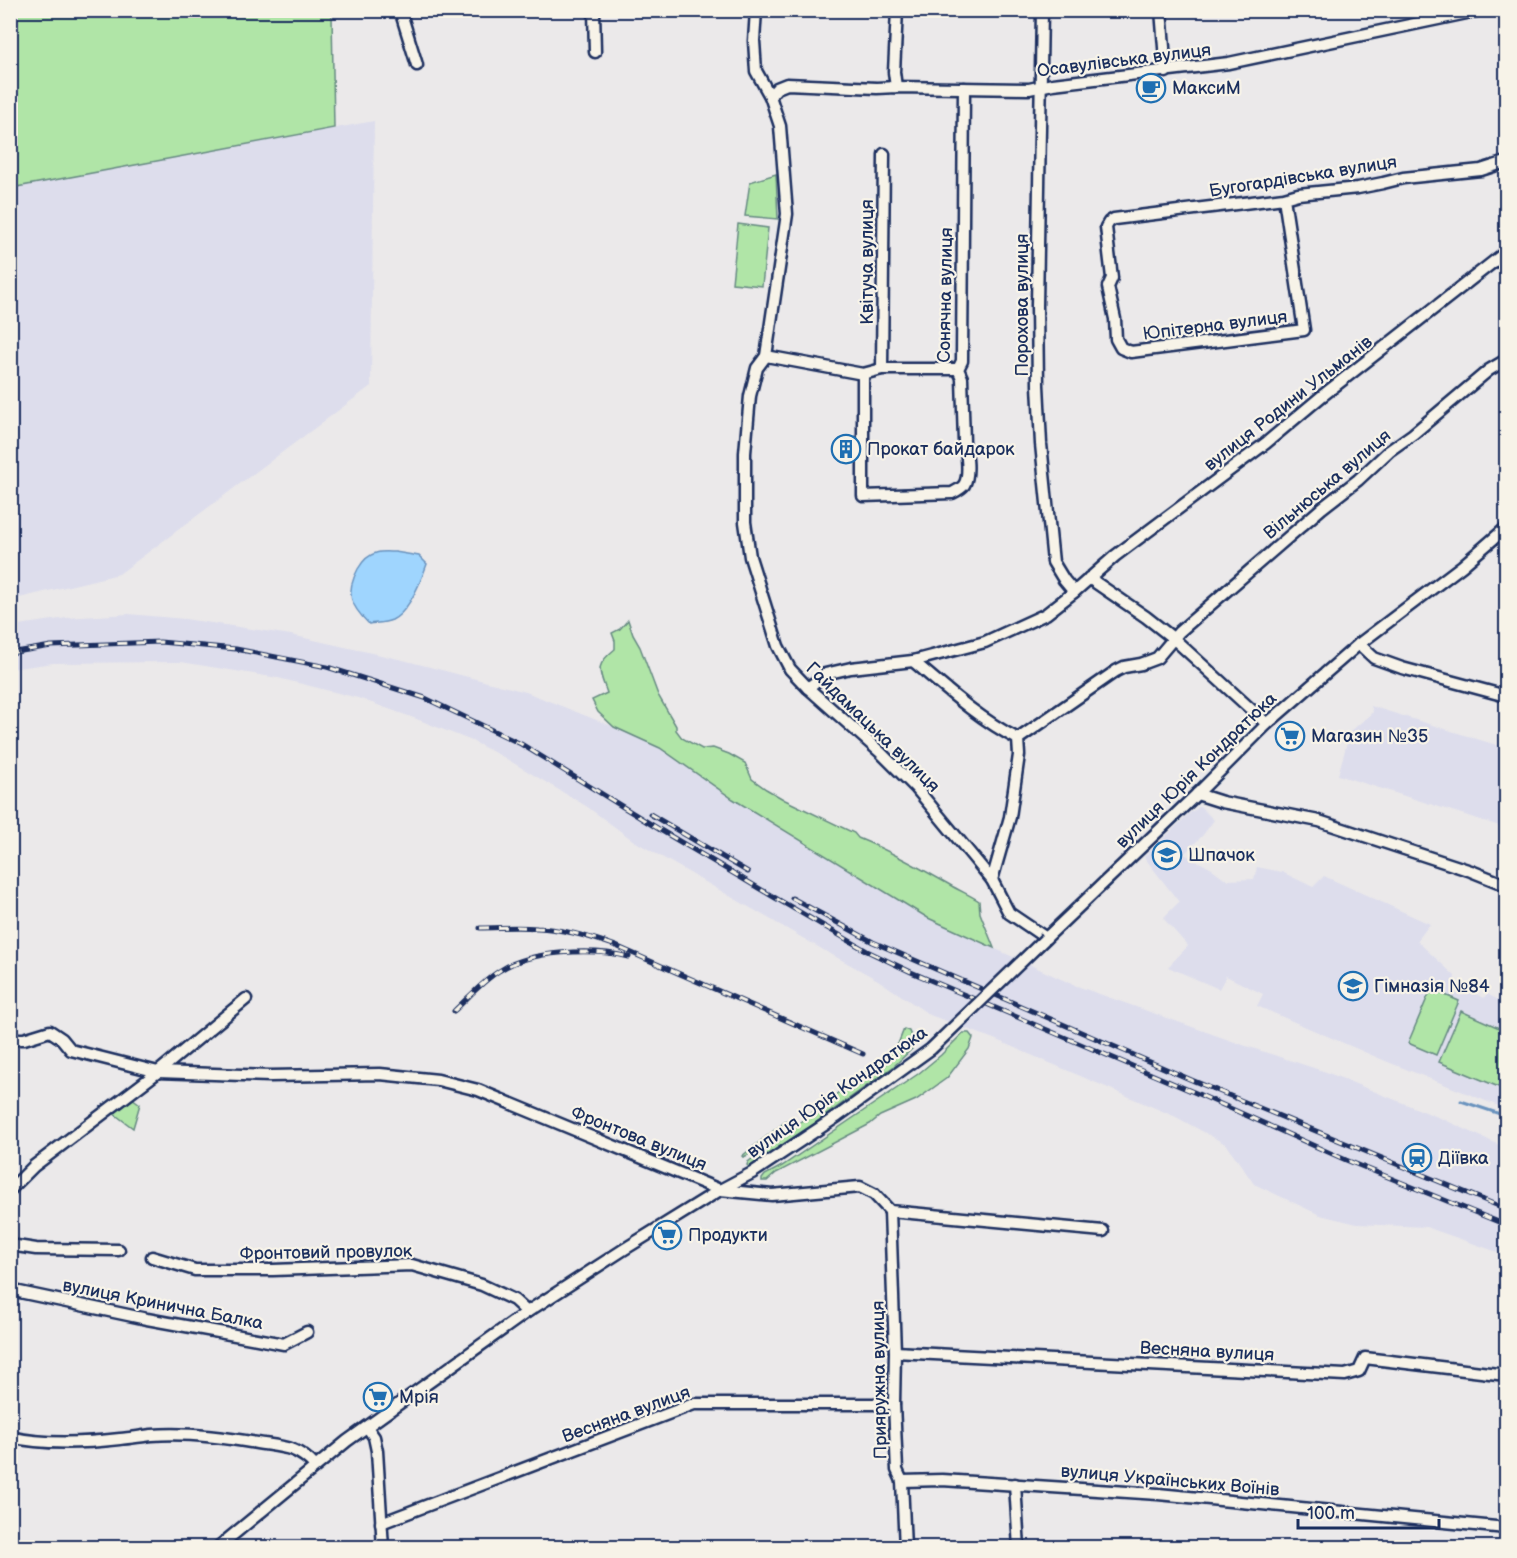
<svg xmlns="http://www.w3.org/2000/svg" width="1517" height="1558" font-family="'Balsamiq Sans',sans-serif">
	<rect width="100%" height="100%" fill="#ebe9ea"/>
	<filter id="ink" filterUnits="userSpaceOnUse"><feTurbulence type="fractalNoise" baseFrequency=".0167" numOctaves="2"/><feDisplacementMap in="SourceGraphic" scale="12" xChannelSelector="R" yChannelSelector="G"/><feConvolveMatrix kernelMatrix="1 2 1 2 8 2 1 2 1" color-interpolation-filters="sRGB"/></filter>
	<g filter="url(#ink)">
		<g fill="#ddddec">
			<path d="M374,121L371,386L119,574L11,600V188Z"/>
			<path d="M128,614L185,619L291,635L403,660L526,692L614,727L660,748L733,799L928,918L1074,985L1243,1045L1326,1072L1445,1120L1506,1148V1255L1426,1227L1357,1224L1320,1215L1254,1184L1227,1145L1211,1136L1176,1117L994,1039L930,1015L878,980L827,952L634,841L586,806L505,758L472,741L414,718L358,698L278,678L181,662L53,663L11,669V626L67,618Z"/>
			<path d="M1371,706L1506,748V828L1338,775L1350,732L1373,712Z"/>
			<path d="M1200,806L1214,820L1203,835L1184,854L1212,869L1227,880L1254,879L1257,867L1282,872L1313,887L1324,876L1430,924L1417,941L1455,976L1454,982L1484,998L1487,994L1506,1004V1109L1383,1060L1257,1006L1263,994L1226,976L1219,989L1168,967L1188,946L1163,918L1179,902L1144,857L1192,811L1195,810Z"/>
		</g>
		<g fill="#b0e5a7" stroke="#668a82" stroke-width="1.5">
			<path d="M328,11L332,16L334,128L11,188V11Z"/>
			<path d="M776,174L778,219L745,216L750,182Z"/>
			<path d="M738,224L768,228L762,286L732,283Z"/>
			<path d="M628,620L633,635L640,647L658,695L676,726V730L682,738L702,749L713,748L729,754L745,763L752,779L766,789L785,800L854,833L858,838C890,851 920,868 950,885C960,891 970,895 979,901L980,913L994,948L928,918L733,799L660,748L614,727L598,712L592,700L607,693C599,670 594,666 615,649V641L612,633L620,629Z"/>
			<path d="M1431,989L1459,1001L1436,1055L1408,1043Z"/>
			<path d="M1461,1011L1506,1031V1090L1439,1062Z"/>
			<path d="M904,1029L909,1031L912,1039V1049L893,1067L808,1128L749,1167L747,1165L748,1162L882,1059L898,1044Z"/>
			<path d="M963,1033H969L973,1038L969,1049L947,1078L916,1100L880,1116L870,1124L776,1173L767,1181H762V1179L765,1175L782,1166L918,1074L941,1055Z"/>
			<path d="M132,1098L140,1104L133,1128L113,1113Z"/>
			<path d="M790,1118L791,1119L748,1155L743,1157L742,1156Z"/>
		</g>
		<path fill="#9fd5fe" stroke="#6a93be" stroke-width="1.5" d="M395,552L419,556L427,564C421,581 409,612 392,620C385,623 376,623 369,624C350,605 345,593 358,569C362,562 368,555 376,553C381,551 389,552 395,552Z"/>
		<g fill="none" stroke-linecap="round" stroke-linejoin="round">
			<path stroke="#6a93be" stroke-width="3" d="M1461,1101L1506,1116"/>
			<g stroke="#1b2f5e" stroke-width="15">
				<g id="minor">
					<path d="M400,10L417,65"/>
					<path d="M594,10L595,52"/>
					<path d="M756,10L754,41L756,71L770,96L780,126L787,214L766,356L757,368L750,396L745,453V522L750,557L778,646L790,669L808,688L880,752L916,788L992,880L1009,913L1046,938L1197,794L1267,724L1359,644L1462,566L1506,528"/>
					<path d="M1042,10L1037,306L1038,385L1041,444L1053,562L1064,580L1074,592"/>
					<path d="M1161,10L1166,72"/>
					<path d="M896,87L894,72L897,10"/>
					<path d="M770,96L777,88L787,84L877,88L896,87L1029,89L1053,84L1229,63L1481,10"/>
					<path d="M1284,198L1304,330L1131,352L1121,348L1116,339L1115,319L1108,287L1112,278L1106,227L1109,222L1114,219L1284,198L1298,194L1358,188L1383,183L1403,178L1481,170L1506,162"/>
					<path d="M766,356L863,374L882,369H958"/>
					<path d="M882,369L884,154"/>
					<path d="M863,374V496L952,493C956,491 961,489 964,485C970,476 967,452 964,442L962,378L958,369L962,361L964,88"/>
					<path d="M1089,578L1146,617L1174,639L1267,724"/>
					<path d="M1359,644L1374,658L1402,668L1506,696"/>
					<path d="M913,661C945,688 979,719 1018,739"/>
					<path d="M808,688L825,674L851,668L913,661L985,642L1046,614L1074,592L1115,556L1266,443L1322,396L1506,252"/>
					<path d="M1197,794L1222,802L1319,821L1471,871L1506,885"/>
					<path d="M992,880L1010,817L1019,755L1018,739L1116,671L1124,667L1141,664L1157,658L1179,632L1322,508L1358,480L1389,451L1413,434L1489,370L1506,360"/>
					<path d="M10,1039H24L50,1031L62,1039L71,1050L158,1072L270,1076L380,1074L438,1080L478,1090L720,1190L772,1195L860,1187L874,1194L890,1211L1103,1231"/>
					<path d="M10,1190L34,1166L158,1072L246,999"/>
					<path d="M890,1211L895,1352L894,1404L897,1470L902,1481L905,1548"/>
					<path d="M10,1245L36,1249L119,1250"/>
					<path d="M152,1257L195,1270H273L412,1265L482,1285L514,1300L527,1312"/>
					<path d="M10,1290L147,1319L284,1344L307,1332"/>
					<path d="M895,1352L1345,1375L1359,1371L1365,1358L1506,1375"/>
					<path d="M367,1427L374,1437L377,1451L383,1548"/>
					<path d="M10,1437C44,1445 86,1443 120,1439C131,1438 142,1436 152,1435C187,1432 223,1437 257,1443C282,1447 297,1446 315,1466"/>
					<path d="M902,1481L942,1480L1158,1494L1506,1528"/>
					<path d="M1015,1484L1019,1548"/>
					<path d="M381,1523L694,1404H894"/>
					<path d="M217,1548L347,1441L527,1312L623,1250L720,1190L752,1173L838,1116L931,1049"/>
				</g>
			</g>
			<use href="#minor" stroke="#f7f3e8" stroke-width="10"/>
			<g stroke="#1b2f5e" stroke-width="5">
				<g id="rail">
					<path d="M10,653L51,646L160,642L236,649L327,667L425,698L521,744L662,831L772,896L867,951L911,972L1196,1093L1346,1160L1506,1225"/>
					<path d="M650,814L748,872"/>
					<path d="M792,898L873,942L1194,1081L1506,1209"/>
					<path d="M480,928C499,928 518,926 537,928C565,929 591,937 616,946L863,1054"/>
					<path d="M454,1011C468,998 483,981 499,971C530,950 593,948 629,957"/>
				</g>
			</g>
			<use href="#rail" stroke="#f7f3e8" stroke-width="3" stroke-dasharray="9" stroke-linecap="butt"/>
			<g stroke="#1b2f5e" stroke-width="15" stroke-linecap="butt">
				<path id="minor-bridge" d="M931,1049L1046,938"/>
			</g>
			<use href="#minor-bridge" stroke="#f7f3e8" stroke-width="10"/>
		</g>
	</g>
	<defs>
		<g id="cafe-ring" transform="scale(1.5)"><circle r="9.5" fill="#f7f3e8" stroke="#1f6fb2" stroke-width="1.5"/><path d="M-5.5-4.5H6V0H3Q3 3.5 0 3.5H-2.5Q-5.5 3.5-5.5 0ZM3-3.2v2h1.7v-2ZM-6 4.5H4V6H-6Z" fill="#1f6fb2"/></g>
		<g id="building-ring" transform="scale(1.5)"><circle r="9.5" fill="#f7f3e8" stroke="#1f6fb2" stroke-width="1.5"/><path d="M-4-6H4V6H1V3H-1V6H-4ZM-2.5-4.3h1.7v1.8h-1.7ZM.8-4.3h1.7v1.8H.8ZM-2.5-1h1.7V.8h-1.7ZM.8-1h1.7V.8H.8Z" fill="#1f6fb2"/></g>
		<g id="supermarket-ring" transform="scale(1.5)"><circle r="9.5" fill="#f7f3e8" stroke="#1f6fb2" stroke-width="1.5"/><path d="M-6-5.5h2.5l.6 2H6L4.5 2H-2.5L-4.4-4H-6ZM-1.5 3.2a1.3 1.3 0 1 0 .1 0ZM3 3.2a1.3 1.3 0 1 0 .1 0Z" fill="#1f6fb2"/></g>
		<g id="school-ring" transform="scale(1.5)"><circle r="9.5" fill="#f7f3e8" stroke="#1f6fb2" stroke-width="1.5"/><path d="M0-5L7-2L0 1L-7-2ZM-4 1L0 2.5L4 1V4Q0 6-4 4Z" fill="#1f6fb2"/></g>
		<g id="station-ring" transform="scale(1.5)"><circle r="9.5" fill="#f7f3e8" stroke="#1f6fb2" stroke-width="1.5"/><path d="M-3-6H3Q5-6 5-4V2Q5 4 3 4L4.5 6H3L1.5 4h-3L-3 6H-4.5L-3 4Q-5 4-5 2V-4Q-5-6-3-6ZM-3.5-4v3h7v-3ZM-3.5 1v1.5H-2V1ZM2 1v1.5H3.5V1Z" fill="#1f6fb2"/></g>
	</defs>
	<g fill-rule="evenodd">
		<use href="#cafe-ring" x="1151" y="88"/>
		<use href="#building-ring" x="846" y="449"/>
		<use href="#supermarket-ring" x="1290" y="736"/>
		<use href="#school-ring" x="1167" y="855"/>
		<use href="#school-ring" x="1353" y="986"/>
		<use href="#station-ring" x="1417" y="1158"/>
		<use href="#supermarket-ring" x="667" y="1235"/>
		<use href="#supermarket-ring" x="378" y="1397"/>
	</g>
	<g text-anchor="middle" stroke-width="4.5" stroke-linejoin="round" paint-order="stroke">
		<g font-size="18" fill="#1b2f5e" stroke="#f7f3e8">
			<text transform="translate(1124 60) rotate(-7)" y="6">Осавулівська вулиця</text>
			<text transform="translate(1303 176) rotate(-9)" y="6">Бугогардівська вулиця</text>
			<text transform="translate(867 262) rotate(-90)" y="6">Квітуча вулиця</text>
			<text transform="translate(945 295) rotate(-89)" y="6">Сонячна вулиця</text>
			<text transform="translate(1022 305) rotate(-90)" y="6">Порохова вулиця</text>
			<text transform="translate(1215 325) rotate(-7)" y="6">Юпітерна вулиця</text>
			<text transform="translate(1288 403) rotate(-38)" y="6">вулиця Родини Ульманів</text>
			<text transform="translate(1327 484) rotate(-40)" y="6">Вільнюська вулиця</text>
			<text transform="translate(873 727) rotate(44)" y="6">Гайдамацька вулиця</text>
			<text transform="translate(1196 770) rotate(-44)" y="6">вулиця Юрія Кондратюка</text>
			<text transform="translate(837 1092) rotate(-35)" y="6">вулиця Юрія Кондратюка</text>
			<text transform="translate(639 1138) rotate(22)" y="6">Фронтова вулиця</text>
			<text transform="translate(326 1252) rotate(-1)" y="6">Фронтовий провулок</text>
			<text transform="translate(163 1304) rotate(11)" y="6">вулиця Кринична Балка</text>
			<text transform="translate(1207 1351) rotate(3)" y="6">Весняна вулиця</text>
			<text transform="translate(879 1380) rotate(-91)" y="6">Прияружна вулиця</text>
			<text transform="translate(626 1414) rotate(-20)" y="6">Весняна вулиця</text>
			<text transform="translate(1170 1480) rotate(5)" y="6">вулиця Українських Воїнів</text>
		</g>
		<g font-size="18" fill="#1b2f5e" stroke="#f7f3e8" text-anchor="start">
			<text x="1172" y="94">МаксиМ</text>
			<text x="867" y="455">Прокат байдарок</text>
			<text x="1311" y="742">Магазин №35</text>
			<text x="1188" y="861">Шпачок</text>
			<text x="1374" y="992">Гімназія №84</text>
			<text x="1438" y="1164">Діївка</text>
			<text x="688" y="1241">Продукти</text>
			<text x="399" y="1403">Мрія</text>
		</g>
	</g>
	<rect width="1517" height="1558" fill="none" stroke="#f7f3e8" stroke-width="36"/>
	<rect x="18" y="18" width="1481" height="1522" fill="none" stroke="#1b2f5e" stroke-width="2" filter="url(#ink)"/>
	<path d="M1298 1519v9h141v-9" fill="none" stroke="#1b2f5e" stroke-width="3"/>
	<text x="1307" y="1519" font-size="18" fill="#1b2f5e" stroke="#f7f3e8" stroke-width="4.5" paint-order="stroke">100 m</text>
</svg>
